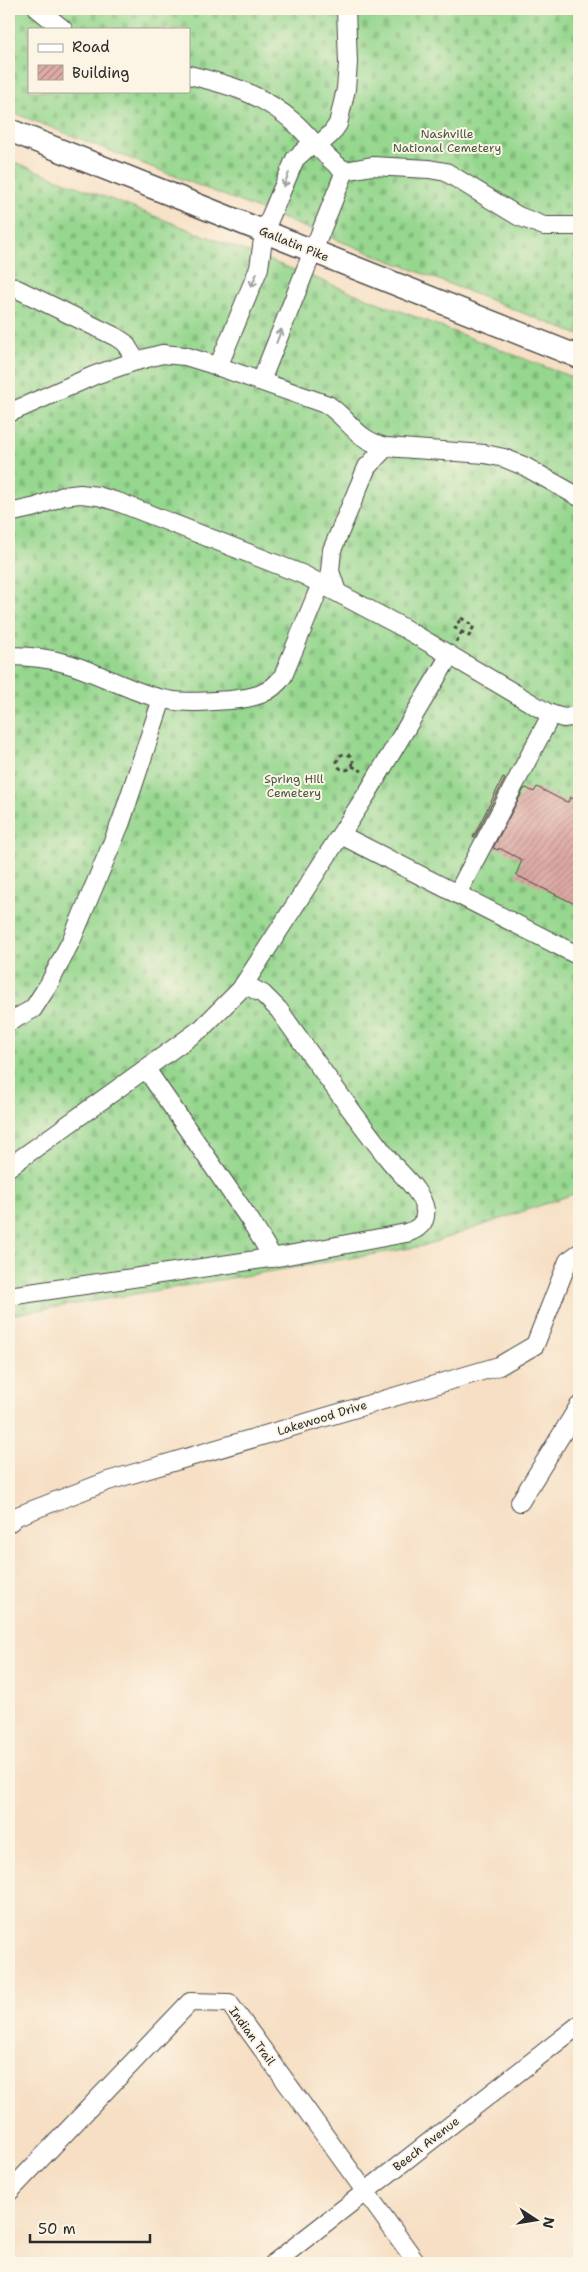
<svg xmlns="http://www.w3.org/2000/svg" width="588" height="2272" font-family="'Shantell Sans',sans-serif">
	<defs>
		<pattern id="cemetery-stones" width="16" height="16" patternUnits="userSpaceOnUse" patternTransform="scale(1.25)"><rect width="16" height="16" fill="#96d78f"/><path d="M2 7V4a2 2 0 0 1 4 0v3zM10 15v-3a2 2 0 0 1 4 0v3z" fill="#81b97c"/></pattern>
		<pattern id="building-hatch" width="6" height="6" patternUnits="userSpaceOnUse" patternTransform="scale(1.25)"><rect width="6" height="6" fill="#dda9a4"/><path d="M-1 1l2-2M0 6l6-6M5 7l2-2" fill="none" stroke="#b38a86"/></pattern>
	</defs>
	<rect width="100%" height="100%" fill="#fcf5e5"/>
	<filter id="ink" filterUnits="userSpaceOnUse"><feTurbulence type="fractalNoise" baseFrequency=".02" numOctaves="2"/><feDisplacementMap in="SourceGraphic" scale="10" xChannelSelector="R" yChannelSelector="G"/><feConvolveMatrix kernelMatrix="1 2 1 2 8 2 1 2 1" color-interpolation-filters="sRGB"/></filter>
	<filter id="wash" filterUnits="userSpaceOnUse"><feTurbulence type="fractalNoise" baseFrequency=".0096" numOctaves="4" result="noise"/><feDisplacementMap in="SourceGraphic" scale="20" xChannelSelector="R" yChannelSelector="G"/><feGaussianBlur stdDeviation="1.12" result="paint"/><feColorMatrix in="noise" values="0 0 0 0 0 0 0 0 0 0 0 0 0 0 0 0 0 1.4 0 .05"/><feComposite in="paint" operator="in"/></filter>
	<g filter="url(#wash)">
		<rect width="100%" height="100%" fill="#f6dfc4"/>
		<g fill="url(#cemetery-stones)" stroke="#60815d" fill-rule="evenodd">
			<path d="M9,9H579V335L9,111ZM29,29H189V91H29Z"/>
			<path d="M9,160L579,380V1192L423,1246L9,1315Z"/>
		</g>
		<g id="blocks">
			<g fill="url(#building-hatch)">
				<path d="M503,778L505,779L474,838L473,837Z"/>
				<path d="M537,787L564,801L568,802L570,797L579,802V906L516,875L522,860L499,848L498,850L493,848L524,789L526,788L534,792Z"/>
			</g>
		</g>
	</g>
	<g filter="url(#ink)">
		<use href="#blocks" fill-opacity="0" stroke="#494642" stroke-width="1"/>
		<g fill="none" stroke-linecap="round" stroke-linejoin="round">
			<g stroke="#494642" stroke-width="20">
				<g id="minor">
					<path d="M38,9L63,29"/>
					<path d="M189,75C231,85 263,94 296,124C313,140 325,158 345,171L372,166L429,169L446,172L518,216L544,226H579"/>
					<path d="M9,285L116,337L125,343L136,361"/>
					<path d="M218,367L259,268L264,232L295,159L306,149L322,142L331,134L338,124L346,89L348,63L346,9"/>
					<path d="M261,381L345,171"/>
					<path d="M9,413L95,375L136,361L162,354L185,356L211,364L328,405C351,421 356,440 386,447L485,454L504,458L524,466L579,497"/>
					<path d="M9,513L36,507L63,496L80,494L98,496L118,502L304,575L402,627L548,713L563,718L579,716"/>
					<path d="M337,592L330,571L332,550L367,467L386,447"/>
					<path d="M9,656C28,656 47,658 65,663C101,673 133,694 169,700C189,704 211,701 230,700C252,698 270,695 283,676L321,584"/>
					<path d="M341,835L579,956"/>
					<path d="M457,894L551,715"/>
					<path d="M9,1022L33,1009L49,984L72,939L121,822L162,699"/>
					<path d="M146,1069L250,1220L273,1258"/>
					<path d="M9,1167L202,1028L241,989L368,792L450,655"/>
					<path d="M9,1296L283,1256L406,1233C417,1230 427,1223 425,1210C422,1191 401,1175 390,1161C351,1112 315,1061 279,1010L263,994L244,984"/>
					<path d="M520,1502L579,1406"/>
					<path d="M9,1523L17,1516L108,1481L499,1366L535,1345L568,1261L579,1253"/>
					<path d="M9,2192L190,2002L229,2003L417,2263"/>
					<path d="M274,2263L579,2025"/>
				</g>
			</g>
			<g stroke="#494642" stroke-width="25">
				<path id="major" d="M9,130L579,357"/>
			</g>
			<g stroke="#494642" stroke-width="3" stroke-dasharray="4 4" stroke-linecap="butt">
				<path d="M461,618L474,626L469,636L455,628Z"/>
				<path d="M456,642L462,632"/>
				<circle cx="345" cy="762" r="8"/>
				<path d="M352,766L362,771"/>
			</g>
			<use href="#minor" stroke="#fff" stroke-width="18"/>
			<use href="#major" stroke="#fff" stroke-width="22"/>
		</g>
		<defs><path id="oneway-shaft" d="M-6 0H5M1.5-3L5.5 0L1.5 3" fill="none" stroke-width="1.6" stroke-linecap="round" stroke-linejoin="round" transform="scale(1.25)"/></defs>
		<g stroke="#a0a0a0">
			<use href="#oneway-shaft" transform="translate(286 180) rotate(113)"/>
			<use href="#oneway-shaft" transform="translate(254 280) rotate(113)"/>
			<use href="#oneway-shaft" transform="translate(279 336) rotate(-69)"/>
		</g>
	</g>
	<g text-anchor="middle" stroke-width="4" stroke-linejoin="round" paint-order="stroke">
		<g font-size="12" fill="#465644" stroke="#fcf5e5">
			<text x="447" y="138">Nashville<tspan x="447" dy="14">National Cemetery</tspan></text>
			<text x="294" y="783">Spring Hill<tspan x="294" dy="14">Cemetery</tspan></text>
		</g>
		<g font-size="12" fill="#2b2b2b" stroke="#fcf5e5">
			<text transform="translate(294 244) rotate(22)" y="4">Gallatin Pike</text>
			<text transform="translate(322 1418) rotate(-17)" y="4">Lakewood Drive</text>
			<text transform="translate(252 2036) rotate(54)" y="4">Indian Trail</text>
			<text transform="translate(426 2144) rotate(-38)" y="4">Beech Avenue</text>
		</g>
	</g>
	<rect width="588" height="2272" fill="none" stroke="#fcf5e5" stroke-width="30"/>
	<rect x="28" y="28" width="162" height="65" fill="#fcf5e5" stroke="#a8a49b"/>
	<rect x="38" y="44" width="25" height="8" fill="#ffffff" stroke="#a8a49b"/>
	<text x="72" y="52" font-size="15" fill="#2b2b2b">Road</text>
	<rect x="38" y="65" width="25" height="15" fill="url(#building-hatch)" stroke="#a8a49b"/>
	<text x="72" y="78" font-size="15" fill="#2b2b2b">Building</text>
	<g transform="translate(536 2220) rotate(102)" stroke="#fcf5e5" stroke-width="4" paint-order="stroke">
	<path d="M0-4L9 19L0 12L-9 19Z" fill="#2b2b2b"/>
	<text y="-8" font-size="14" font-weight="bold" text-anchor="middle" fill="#2b2b2b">N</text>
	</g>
	<path d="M30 2234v8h120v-8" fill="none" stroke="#2b2b2b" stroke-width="2.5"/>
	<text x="38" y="2234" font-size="15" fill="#2b2b2b" stroke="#fcf5e5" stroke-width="4" paint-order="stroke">50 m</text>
</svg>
